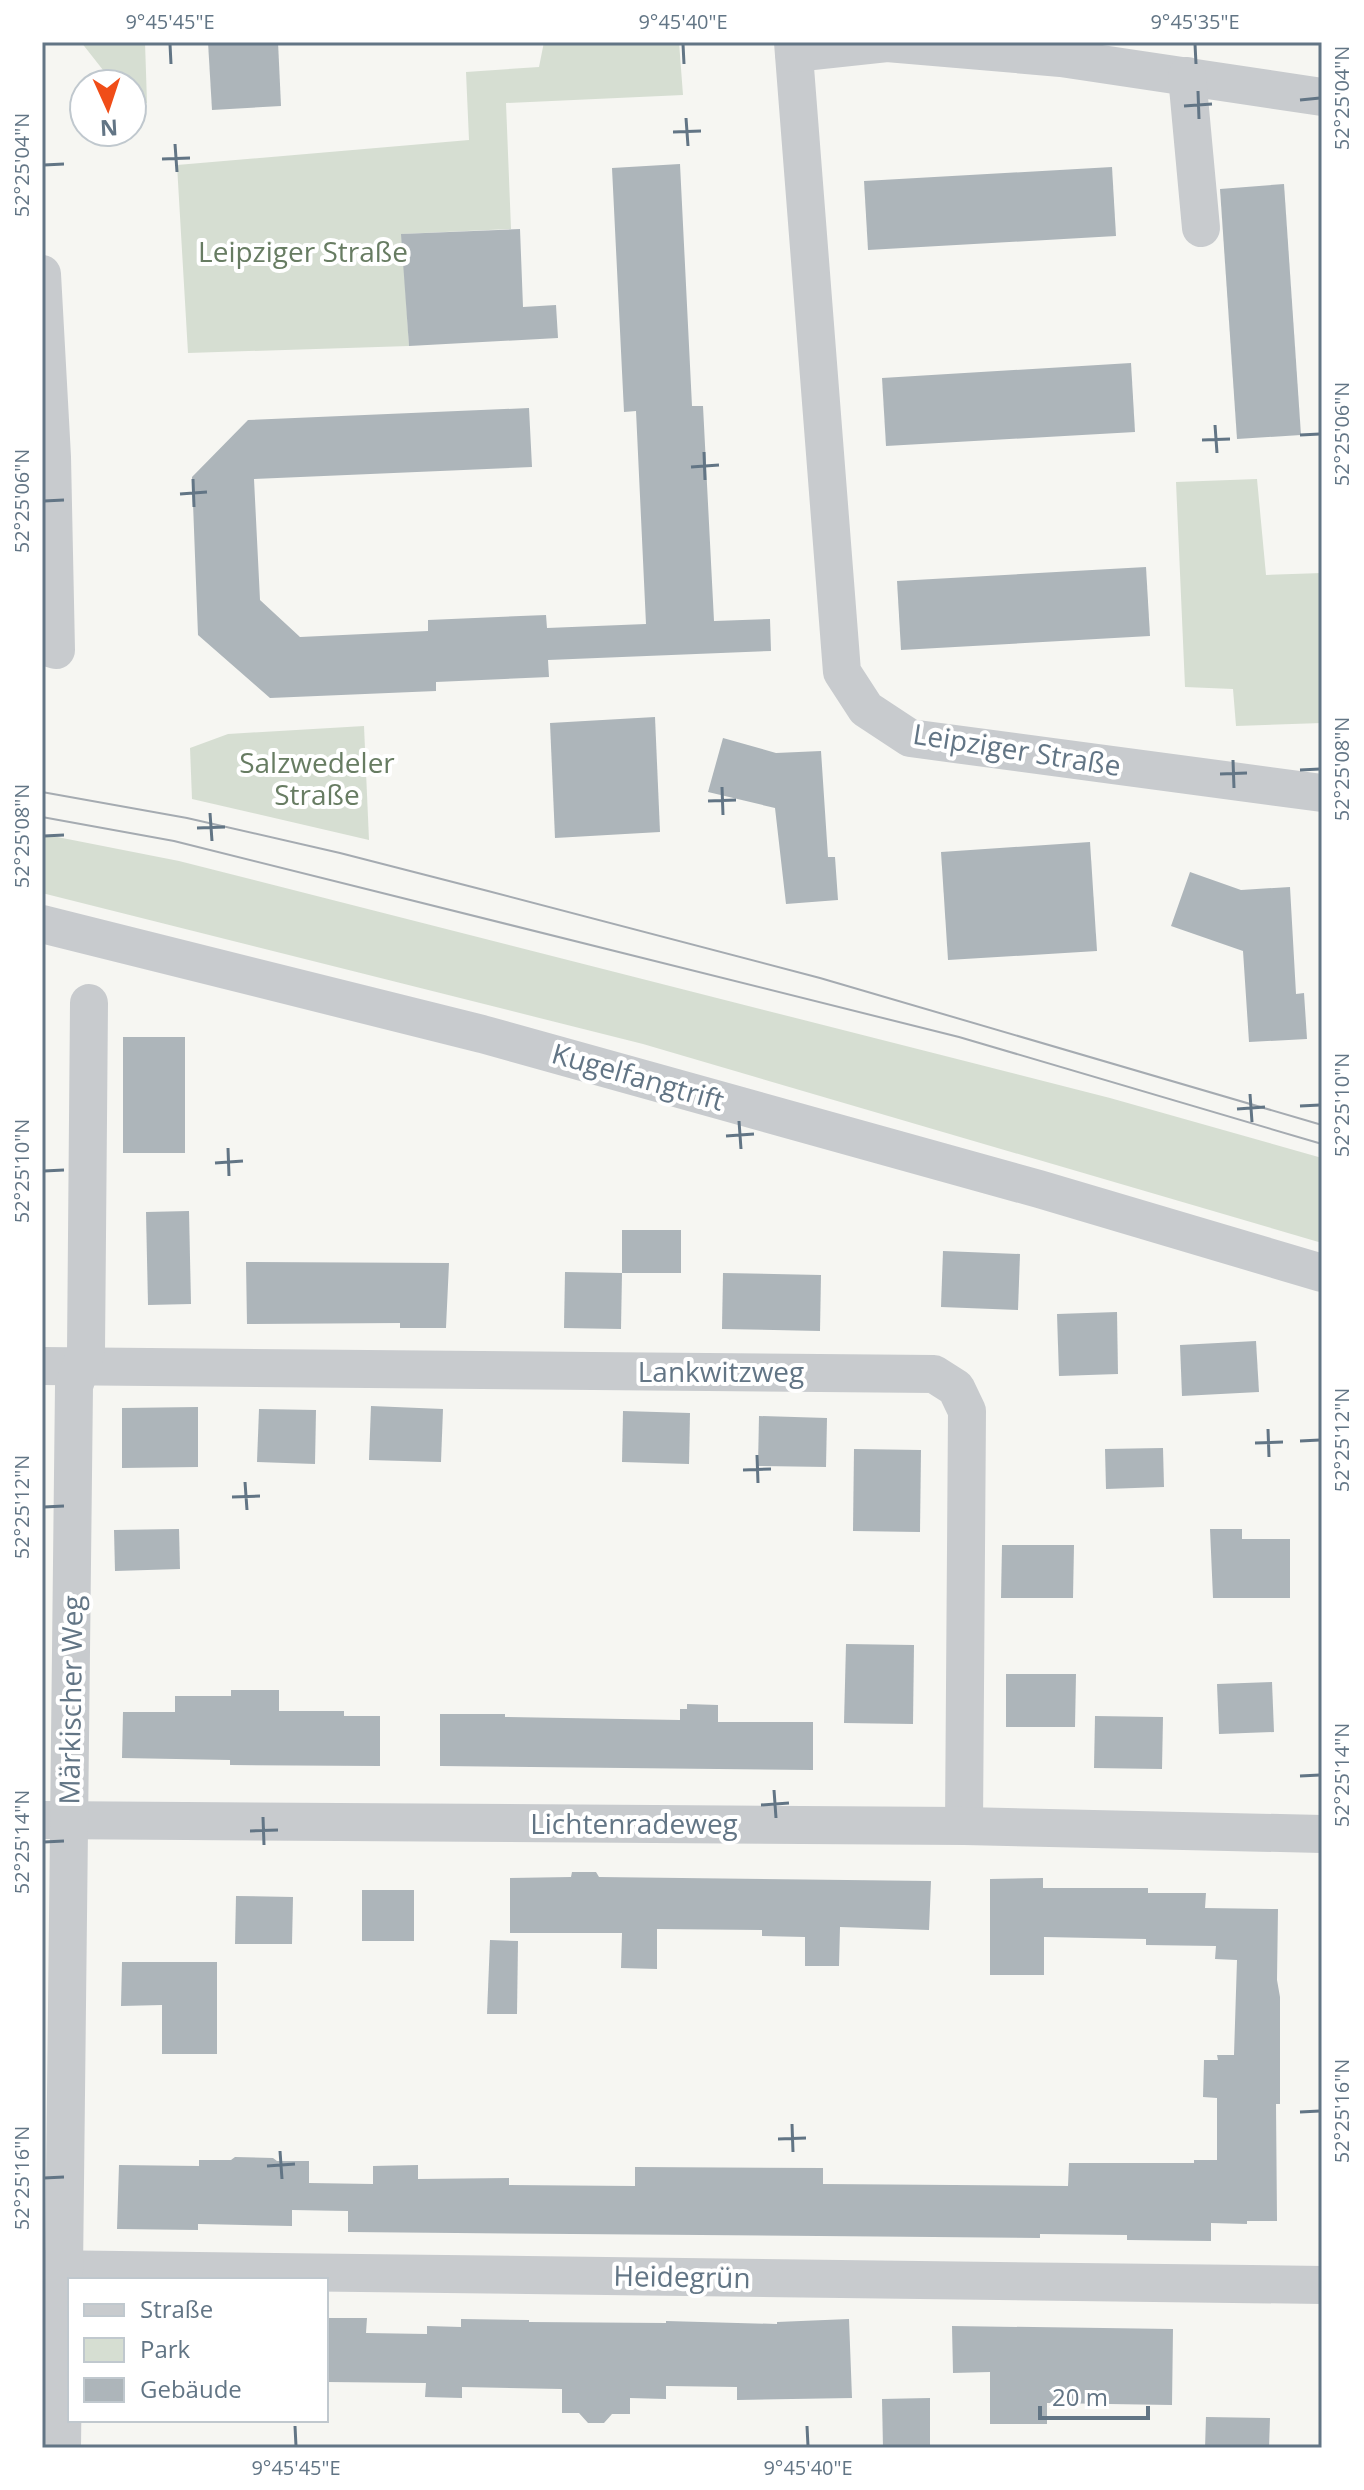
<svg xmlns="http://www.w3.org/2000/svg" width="1364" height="2490" font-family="'Open Sans',sans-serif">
	<rect width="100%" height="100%" fill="#f6f6f2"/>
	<g fill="#d6ded2">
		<path d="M81,42H145L147,103L132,105V84H114Z"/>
		<path d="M544,42H679L683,95L506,103L511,229L402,234L409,346L188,353L177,165L469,140L466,72L539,67Z"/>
		<path d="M1257,479L1266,575L1322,573V723L1236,726L1233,689L1185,687L1176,482Z"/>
		<path d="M364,726L369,840L192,799L190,748L228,734Z"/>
		<path d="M42,834L179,861L1110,1098L1322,1158V1243L643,1044L42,893Z"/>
	</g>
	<g fill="#adb5ba">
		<path d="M208,42H278L281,106L212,110Z"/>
		<path d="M680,164L692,406H703L714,621L770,619L771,651L548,660L549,677L436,682V691L270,698L198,635L192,477L248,420L529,408L532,467L254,479L260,600L300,637L428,631V620L546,615L547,628L646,624L636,411L624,412L612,168Z"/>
		<path d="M1112,167L1116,236L868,250L864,181Z"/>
		<path d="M1284,184L1301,435L1237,439L1220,189Z"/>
		<path d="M520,229L523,307L556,305L558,338L409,346L401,234Z"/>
		<path d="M1131,363L1135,432L886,446L882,378Z"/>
		<path d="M1146,567L1150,636L901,650L897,581Z"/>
		<path d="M655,717L660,832L555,838L550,723Z"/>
		<path d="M723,738L776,753L821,751L828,857H835L838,900L786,904L775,808L708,792Z"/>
		<path d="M1090,842L1097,951L948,960L941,852Z"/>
		<path d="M1190,872L1241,890L1290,887L1296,994L1304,993L1307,1039L1249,1042L1243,951L1171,926Z"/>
		<rect x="123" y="1037" width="62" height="116"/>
		<path d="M189,1211L191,1304L148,1305L146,1212Z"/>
		<rect x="622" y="1230" width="59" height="43"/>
		<path d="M943,1251L1020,1254L1018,1310L941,1307Z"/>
		<path d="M246,1262L449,1263L446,1328H400V1323L247,1324Z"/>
		<path d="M565,1272L622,1273L621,1329L564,1328Z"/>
		<path d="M723,1273L821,1275L820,1331L722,1329Z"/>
		<path d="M1117,1312L1118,1374L1059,1376L1057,1314Z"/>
		<path d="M1256,1341L1259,1392L1182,1396L1180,1345Z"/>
		<path d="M371,1406L443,1409L441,1462L369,1460Z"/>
		<path d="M198,1407V1467L122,1468V1408Z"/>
		<path d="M259,1409L316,1410L315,1464L257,1462Z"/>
		<path d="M623,1411L690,1413L689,1464L622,1462Z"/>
		<path d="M759,1416L827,1418L826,1467L758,1466Z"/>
		<path d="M1163,1448L1164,1487L1106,1489L1105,1449Z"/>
		<path d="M854,1449L921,1450L920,1532L853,1531Z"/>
		<path d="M179,1529L180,1569L115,1571L114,1530Z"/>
		<path d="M1210,1529H1242V1539H1290V1598H1213Z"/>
		<path d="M1002,1545H1074L1073,1598H1001Z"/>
		<path d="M846,1644L914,1645L913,1724L844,1723Z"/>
		<path d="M1006,1674H1076L1075,1727H1006Z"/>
		<path d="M1272,1682L1274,1732L1219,1734L1217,1684Z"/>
		<path d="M231,1690H279V1711H344V1716H380V1766L230,1765V1760L122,1758L123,1712H175V1696H231Z"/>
		<path d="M687,1704L718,1705V1722H813V1770L440,1766V1714H505V1717L680,1720V1709H687Z"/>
		<path d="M1095,1716L1163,1717L1162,1769L1094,1768Z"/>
		<path d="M572,1872H596L599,1877L931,1881L929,1930L840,1927L839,1966H805V1937L762,1936V1930L657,1929V1969L621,1968L622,1933H510V1878L571,1877Z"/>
		<path d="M1043,1878V1888H1148V1893H1206L1205,1908L1278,1909L1277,1980L1280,1997V2104H1276L1277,2221H1247V2224L1211,2223V2241L1127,2240V2235L1040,2234V2238L348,2232V2211L292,2210V2226L198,2224V2230L117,2229L119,2165L199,2166V2160H231L235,2157L273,2158L277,2161H309V2183L373,2184V2166L418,2165V2179L509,2178V2185L635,2186V2167L823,2168V2184L1068,2186L1069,2163H1194V2160H1217V2098L1203,2097L1204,2060H1218L1217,2055H1234L1237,1960L1215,1959L1216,1946L1146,1945V1939L1044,1937V1975H990V1879Z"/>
		<rect x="362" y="1890" width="52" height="51"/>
		<path d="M236,1896L293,1897L292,1944H235Z"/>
		<path d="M490,1940L518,1941L517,2014H487Z"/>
		<path d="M122,1962H217V2054H162V2005L121,2006Z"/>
		<path d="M326,2318H367L366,2333L427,2334V2326L461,2327V2319L529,2320V2322L666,2323V2321L777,2324V2322L849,2319L852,2398L737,2400V2387L666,2386V2399L630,2398V2414H612L604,2423H588L579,2413H562V2389L462,2387V2398L425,2397L426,2383L326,2382Z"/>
		<path d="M952,2326L1173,2329L1172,2405L1047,2403V2424H990V2372L953,2373Z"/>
		<path d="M930,2398V2448H883L882,2399Z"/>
		<path d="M1206,2417L1270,2418L1269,2448H1205Z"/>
	</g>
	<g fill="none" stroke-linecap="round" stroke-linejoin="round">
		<g stroke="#c8cbce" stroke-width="38">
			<path d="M793,42L842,672L866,709L910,738L1322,793"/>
			<path d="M794,53L887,43L1061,58L1322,97"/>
			<path d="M1187,76L1201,228"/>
			<path d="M42,274L52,457L56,650L42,646"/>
			<path d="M42,924L482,1034L1039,1189L1322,1273"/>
			<path d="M42,1366L934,1374L956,1388L967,1411L964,1826"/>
			<path d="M42,1820L964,1826L1322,1834"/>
			<path d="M42,2269L1322,2285"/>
			<path d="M62,2448L74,1386L86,1352L89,1003"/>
		</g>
		<g stroke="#a5abb1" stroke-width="2">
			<path d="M42,792L187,818L340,853L488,891L820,978L1322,1125"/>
			<path d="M42,817L174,841L959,1037L1322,1144"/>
		</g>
	</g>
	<path fill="none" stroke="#627585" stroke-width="3" d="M170,44L171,64M683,44L684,64M1195,44L1196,64M1198,91L1199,119M1300,100L1320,98M1184,106L1212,104M686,118L688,146M673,132L701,131M175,144L177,172M162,159L190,158M44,165L64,164M1215,425L1217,453M1300,435L1320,434M1202,440L1230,439M704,452L705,480M691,467L719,465M193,479L194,507M180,494L207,492M44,501L64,500M1233,760L1234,788M1300,770L1320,769M1220,774L1247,773M722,787L723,815M708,801L736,800M210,813L212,841M197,828L225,827M44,836L64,835M1250,1094L1252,1122M1300,1106L1320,1105M1237,1109L1265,1107M739,1121L741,1149M726,1136L754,1134M228,1148L229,1176M215,1163L243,1161M44,1171L64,1170M1268,1429L1269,1457M1300,1441L1320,1440M1255,1443L1283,1442M757,1455L758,1483M743,1470L771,1469M245,1482L247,1510M232,1497L260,1496M44,1507L64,1506M1300,1776L1320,1775M774,1790L776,1818M761,1805L789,1803M263,1817L264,1845M250,1831L278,1830M44,1842L64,1841M1300,2112L1320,2111M792,2124L793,2152M778,2139L806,2138M280,2151L282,2179M267,2166L295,2164M44,2178L64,2177M295,2426L296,2446M807,2426L808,2446"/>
	<g text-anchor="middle" stroke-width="8" stroke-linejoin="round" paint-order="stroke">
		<g font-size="28" fill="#677c62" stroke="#fff">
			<text x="303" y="262">Leipziger Straße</text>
			<text x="317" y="773">Salzwedeler<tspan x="317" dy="32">Straße</tspan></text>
		</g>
		<g font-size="28" fill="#627585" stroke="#fff">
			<text transform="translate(1017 750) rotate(9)" y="10">Leipziger Straße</text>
			<text transform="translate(638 1077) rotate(16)" y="10">Kugelfangtrift</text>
			<text x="721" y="1382">Lankwitzweg</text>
			<text transform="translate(71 1700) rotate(-89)" y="10">Märkischer Weg</text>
			<text x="634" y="1834">Lichtenradeweg</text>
			<text transform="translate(682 2277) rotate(1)" y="10">Heidegrün</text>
		</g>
	</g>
	<rect width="1364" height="2490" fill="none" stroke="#ffffff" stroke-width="88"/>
	<rect x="68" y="2278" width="260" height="144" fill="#ffffff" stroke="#c0c8ce" stroke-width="2"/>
	<rect x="84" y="2304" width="40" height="12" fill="#c8cbce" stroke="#c0c8ce" stroke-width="2"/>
	<text x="140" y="2318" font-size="24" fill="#627585">Straße</text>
	<rect x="84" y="2338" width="40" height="24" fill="#d6ded2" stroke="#c0c8ce" stroke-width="2"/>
	<text x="140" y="2358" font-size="24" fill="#627585">Park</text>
	<rect x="84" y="2378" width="40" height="24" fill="#adb5ba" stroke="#c0c8ce" stroke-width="2"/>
	<text x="140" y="2398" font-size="24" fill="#627585">Gebäude</text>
	<g transform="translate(108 108) rotate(177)"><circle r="38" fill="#ffffff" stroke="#c0c8ce" stroke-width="2"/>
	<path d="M0-6L14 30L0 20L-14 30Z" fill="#f04d18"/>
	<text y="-12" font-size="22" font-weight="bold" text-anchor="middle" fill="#627585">N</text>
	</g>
	<path d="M1040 2406v12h108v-12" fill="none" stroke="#627585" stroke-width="4"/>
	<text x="1052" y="2406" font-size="24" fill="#627585" stroke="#ffffff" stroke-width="6" paint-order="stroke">20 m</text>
	<rect x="44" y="44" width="1276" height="2402" fill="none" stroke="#627585" stroke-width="3"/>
	<g font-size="20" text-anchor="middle" fill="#627585">
		<text x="170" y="29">9°45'45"E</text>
		<text x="683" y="29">9°45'40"E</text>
		<text x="1195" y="29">9°45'35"E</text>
		<text transform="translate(1342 98) rotate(-90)" y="7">52°25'04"N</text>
		<text transform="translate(22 165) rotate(-90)" y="7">52°25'04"N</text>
		<text transform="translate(1342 434) rotate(-90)" y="7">52°25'06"N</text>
		<text transform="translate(22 501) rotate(-90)" y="7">52°25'06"N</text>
		<text transform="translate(1342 769) rotate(-90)" y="7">52°25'08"N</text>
		<text transform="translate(22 836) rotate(-90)" y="7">52°25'08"N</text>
		<text transform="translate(1342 1105) rotate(-90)" y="7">52°25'10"N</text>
		<text transform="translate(22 1171) rotate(-90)" y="7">52°25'10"N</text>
		<text transform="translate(1342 1440) rotate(-90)" y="7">52°25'12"N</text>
		<text transform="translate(22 1507) rotate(-90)" y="7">52°25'12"N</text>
		<text transform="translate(1342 1775) rotate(-90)" y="7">52°25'14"N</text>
		<text transform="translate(22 1842) rotate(-90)" y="7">52°25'14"N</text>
		<text transform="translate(1342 2111) rotate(-90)" y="7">52°25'16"N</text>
		<text transform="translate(22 2178) rotate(-90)" y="7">52°25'16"N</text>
		<text x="296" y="2475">9°45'45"E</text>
		<text x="808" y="2475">9°45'40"E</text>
	</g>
</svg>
